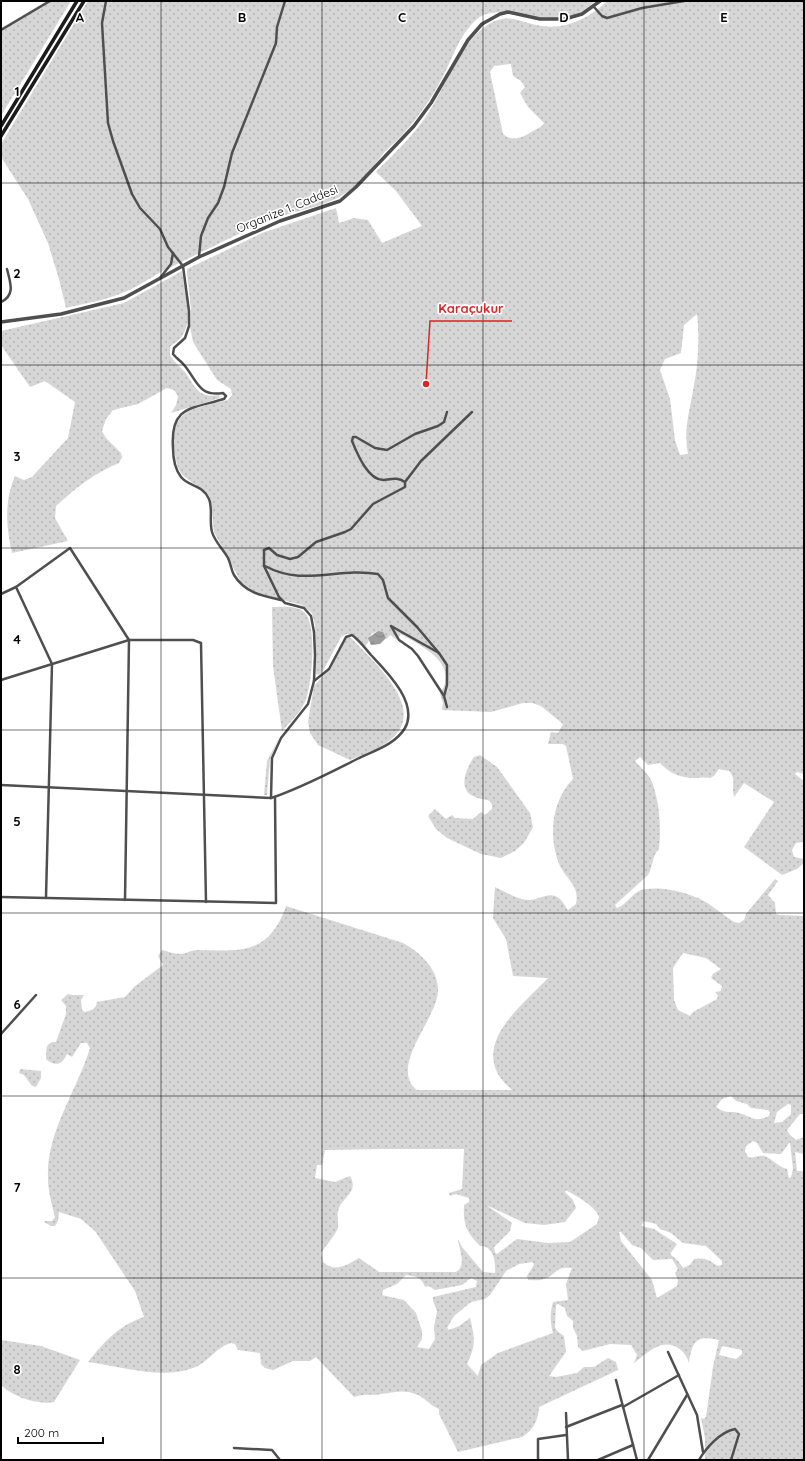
<svg xmlns="http://www.w3.org/2000/svg" width="805" height="1461" font-family="Quicksand,sans-serif">
	<defs>
		<pattern id="grass-dots" width="8" height="8" patternUnits="userSpaceOnUse"><rect width="8" height="8" fill="#d6d6d6"/><path d="M2 2h.1M6 6h.1" fill="none" stroke="#b6b6b6" stroke-width="1.8" stroke-linecap="round"/></pattern>
		<pattern id="water-waves" width="16" height="10" patternUnits="userSpaceOnUse"><rect width="16" height="10" fill="#9d9d9d"/><path d="M0 5q4-4 8 0t8 0" fill="none" stroke="#858585"/></pattern>
	</defs>
	<rect width="100%" height="100%" fill="#fff"/>
	<g fill="url(#grass-dots)" fill-rule="evenodd">
		<path d="M47,1H71L1,116V28Z"/>
		<path d="M88,1H595C554,42 518,0 481,16C460,31 454,56 442,78C431,99 418,118 402,135C395,143 386,149 380,158C370,170 361,182 349,191C326,207 300,209 276,218C239,232 198,254 163,271C148,279 133,290 117,295C101,301 82,304 66,308L59,279L48,243L28,199L1,157V144Z"/>
		<path d="M607,1H804V774L797,772L795,774L804,781V842L796,843L792,850L794,857L804,859V863L797,869L782,875L744,847L774,802L744,783L734,797C731,787 737,779 729,771L719,769L714,776L710,778C702,777 701,778 694,778C681,778 669,773 660,763L648,765L640,757L635,761C640,767 648,773 651,780C660,801 661,827 659,849C652,855 653,867 648,875L615,905L617,908C626,905 631,895 639,891C657,884 693,893 709,904C717,910 725,916 734,922L739,923L744,920L746,914L775,879L778,881L768,895L775,903L776,914L779,915L804,916V1119L803,1114H800L787,1130L789,1134L796,1140L804,1137V1154L795,1152L797,1171H804V1460H705V1438L701,1418L704,1419L706,1417L713,1367L719,1340C697,1335 692,1340 689,1363C685,1349 671,1340 657,1347C649,1350 641,1358 634,1363L637,1355L631,1345L610,1344L583,1351L578,1347L577,1336L573,1328V1321L567,1316L565,1308L558,1304L556,1305L555,1327L557,1331L564,1336L566,1352L549,1376L556,1377L577,1373L584,1367H594L608,1358L616,1362L618,1370L539,1407C538,1420 534,1430 522,1437L458,1452L439,1414V1409C429,1405 425,1397 415,1394C402,1389 394,1393 381,1394C370,1396 366,1393 354,1397L316,1357L310,1361H293L273,1370L265,1368L261,1364L260,1353L238,1350L235,1344L231,1343C216,1347 208,1363 193,1368C160,1380 121,1366 88,1362C104,1342 119,1325 144,1317L135,1291L95,1231L81,1219L59,1212L58,1221L55,1226H51L44,1222L45,1221H52L55,1217C52,1204 48,1192 48,1178C46,1132 77,1091 90,1048L87,1043H81L72,1057L67,1054C62,1065 55,1067 46,1059C47,1050 44,1042 56,1042L66,1014V1006L61,1000L68,994L72,995H84L81,1000L82,1010L84,1012C91,1011 96,1009 97,1002L125,997L134,987L163,965L158,956L162,950C167,951 174,954 180,954C186,954 191,950 197,950C241,951 269,955 286,906L403,943C420,952 439,970 438,991C437,1019 388,1067 417,1090H512C507,1085 502,1081 498,1074C478,1037 526,1002 548,978L513,976L506,939L493,918L495,887C506,892 516,899 528,900C540,901 550,889 561,900C564,903 565,907 568,910L576,904C580,886 567,880 560,866C548,838 551,801 573,779L566,746L563,744H548L551,732L558,733L563,724L541,706L532,703H523L491,712L442,710L443,703L440,694C460,663 422,647 401,634L397,640L390,635L387,639L378,631L371,634L368,643L364,647L352,634H346L341,637L323,671L319,675L316,674L315,625L312,613L302,605L256,593L241,582L214,532L211,499C204,487 189,483 181,473C176,465 175,456 174,446C170,408 198,408 228,400L232,395L231,389L217,380L193,342L190,327L191,308L187,274V269L262,233L336,208L339,223L354,218L368,220L382,243L422,226L396,191L376,172C393,155 411,138 425,118C445,90 459,42 489,24C507,13 519,21 536,25C564,31 587,20 607,1ZM511,64L513,76L521,81L525,87L520,93L528,107L544,123L542,126C529,133 516,145 503,134L490,72L494,66ZM697,314C700,342 698,368 692,396C688,418 684,431 688,454L680,455L675,440L670,399L660,370L665,359L681,353L684,325ZM683,953L706,958L721,969L713,974L711,978L722,986L721,991L715,992L718,996L717,999L693,1012L690,1016L678,1010L674,1000L673,968ZM731,1096L736,1101L747,1104L751,1108L768,1110L770,1113L769,1116C754,1123 753,1117 739,1113C730,1110 727,1115 716,1107L722,1099ZM788,1104L791,1105V1114L782,1122L774,1123L777,1112ZM753,1141L757,1143L763,1153L781,1154L790,1142L793,1169L791,1177L789,1178L787,1169C778,1167 773,1159 764,1156C758,1155 753,1159 748,1157L745,1151L746,1146ZM381,1149H464L462,1189L449,1193L450,1196L456,1194L469,1198V1202L464,1205C463,1224 466,1232 480,1246C494,1245 496,1263 495,1273L483,1272L462,1247L458,1239C459,1249 467,1266 456,1272H379L359,1258C347,1265 335,1273 323,1262L321,1253C324,1248 338,1232 338,1227C339,1220 336,1215 339,1208C344,1196 359,1192 350,1176L335,1182L315,1178L317,1165H322L325,1150ZM566,1190C576,1196 596,1206 599,1217L597,1224L570,1242L548,1243L517,1239L497,1254L495,1253L494,1247L510,1231L512,1223L486,1205L525,1223L544,1225L565,1222L576,1208L573,1200L565,1192ZM644,1221L656,1224L660,1229L671,1233L683,1243L706,1246L722,1261V1265L718,1266C709,1260 705,1257 694,1259L690,1265L683,1268L678,1261L670,1254L677,1244L654,1229L641,1226ZM619,1232H621L632,1245L641,1248L653,1260L672,1259L678,1269L675,1273L678,1280L677,1286L657,1298L652,1280L621,1241ZM533,1262L534,1265L527,1276L528,1280C533,1280 539,1281 544,1279C557,1275 554,1266 572,1268L566,1284L568,1300L553,1302C550,1312 550,1322 553,1333L498,1353L481,1365L478,1376L467,1364C476,1345 475,1338 470,1318L459,1326L449,1330L447,1328L454,1316L471,1302L485,1299L490,1295L506,1271L519,1264ZM406,1275C415,1276 422,1277 425,1287L429,1286L435,1290L462,1285L471,1278L477,1281L476,1287L433,1297V1301L437,1311L434,1327L435,1339L429,1349L417,1347L422,1339V1331L416,1313L404,1300L382,1295L383,1290L397,1284ZM722,1346L742,1350V1354L736,1359L719,1355Z"/>
		<path d="M182,271C185,290 194,319 182,336C179,341 174,343 170,347V355C174,362 180,367 185,372C195,386 198,399 219,395L220,398L171,413L176,405L178,396L174,390L167,388L138,404L113,410L106,419L102,431L106,438L121,453L122,457L119,463C94,473 76,488 56,506L55,518L68,541L12,553C6,527 4,501 15,476L24,480L32,477L68,438L75,402L45,381L30,387L1,345V331L124,303Z"/>
		<path d="M272,607C282,607 296,605 304,612C318,624 312,687 305,702C300,713 290,722 282,731L273,666Z"/>
		<path d="M348,637L351,638C369,657 416,698 401,727C392,745 367,753 350,760L318,745L310,733L308,722L314,686L331,667L346,638Z"/>
		<path d="M279,738L270,759L267,795H264L267,761Z"/>
		<path d="M480,755L497,767L530,813L533,827L524,843L515,851L501,858L481,854L447,838L436,829L428,816L435,809L446,819L452,815L455,818L473,819L481,812L485,815L492,809V805L490,801C484,799 478,799 473,796C457,789 467,767 474,757Z"/>
		<path d="M20,1069L41,1071V1078L36,1087L32,1086L24,1075L19,1073Z"/>
		<path d="M1,1340L41,1346L80,1360L54,1402C37,1405 13,1397 1,1385Z"/>
	</g>
	<path fill="url(#water-waves)" d="M378,631L383,632L386,638L380,644L371,645L368,638Z"/>
	<g fill="none" stroke-linecap="round" stroke-linejoin="round">
		<g stroke="#4f4f4f" stroke-width="2.5">
			<path d="M106,1L102,23L108,123L113,141L132,194L140,208L160,229L168,247L183,266L189,311V326L185,338L174,348L173,354C176,358 181,361 185,366C197,381 199,397 223,393L226,396L224,399C191,409 170,406 173,448C173,457 175,469 181,477C189,487 202,484 209,499C213,509 209,521 212,532C215,542 223,549 228,558C231,564 231,570 234,575C245,593 263,596 281,600"/>
			<path d="M594,7L602,16L607,18L642,8L684,1"/>
			<path d="M1,30L50,1"/>
			<path d="M199,257L201,236L208,218L218,203L224,187L232,153L276,43L277,27L285,1"/>
			<path d="M160,278L171,264L173,253"/>
			<path d="M1,302C16,295 10,282 7,269"/>
			<path d="M405,482L421,461L472,412"/>
			<path d="M265,566C304,587 337,567 378,574L383,580L388,598L417,627L439,653"/>
			<path d="M16,587L52,664L46,897"/>
			<path d="M1,594L16,587L70,548L129,640L125,900"/>
			<path d="M391,626L439,653L447,665V685L444,696"/>
			<path d="M391,626L399,640L412,649L418,656L444,696L447,707"/>
			<path d="M1,680L129,640H193L201,643L206,902"/>
			<path d="M1,785L271,798C301,788 329,773 357,759C373,751 395,745 405,728C419,703 386,671 371,655C365,648 359,640 352,635L346,637L329,669L314,681"/>
			<path d="M271,798L272,758L281,738L308,704L314,681L315,655L314,632L311,616L304,608L285,603L279,597L264,566V550L269,548L277,555L290,559L298,557L316,542L345,532L351,529L373,504L405,487V482C398,477 392,479 384,480C368,481 357,453 352,441L353,437H356L375,448L387,450L415,434L438,426L444,422L447,412"/>
			<path d="M1,897L276,903L275,797"/>
			<path d="M1,1034L36,995"/>
			<path d="M668,1352L697,1415L703,1452"/>
			<path d="M616,1380L637,1460"/>
			<path d="M623,1407L679,1375"/>
			<path d="M566,1413L568,1460"/>
			<path d="M566,1427L622,1405"/>
			<path d="M234,1448L272,1450L280,1460"/>
			<path d="M538,1460V1439L566,1435"/>
			<path d="M598,1460L633,1445"/>
			<path d="M648,1460L687,1395"/>
			<path d="M699,1460C706,1448 720,1432 735,1429L739,1434L731,1460"/>
		</g>
		<path stroke="#4f4f4f" stroke-width="3.5" d="M1,322L61,314L124,298L199,257L280,221L340,201L356,187L414,126L431,103L468,40L482,24L500,14L508,12L540,19H565L582,14L600,1"/>
		<g stroke="#1c1c1c" stroke-width="3.5">
			<path d="M1,126L77,1"/>
			<path d="M1,136L84,1"/>
		</g>
	</g>
	<path fill="none" stroke="#000" stroke-width="1" stroke-opacity="0.55" d="M161,1V1460M322,1V1460M483,1V1460M644,1V1460M1,183H804M1,365H804M1,548H804M1,730H804M1,913H804M1,1096H804M1,1278H804"/>
	<g text-anchor="middle" stroke-width="3.5" stroke-linejoin="round" paint-order="stroke">
		<g font-size="12" fill="#000" stroke="#fff">
			<text transform="translate(287 209) rotate(-22)" y="4">Organize 1. Caddesi</text>
		</g>
	</g>
	<g font-size="13" text-anchor="middle" font-weight="bold" fill="#000" stroke="#fff" stroke-width="3.5" stroke-linejoin="round" paint-order="stroke">
		<text x="80" y="22">A</text>
		<text x="242" y="22">B</text>
		<text x="402" y="22">C</text>
		<text x="564" y="22">D</text>
		<text x="724" y="22">E</text>
		<text x="17" y="96">1</text>
		<text x="17" y="278">2</text>
		<text x="17" y="461">3</text>
		<text x="17" y="644">4</text>
		<text x="17" y="826">5</text>
		<text x="17" y="1009">6</text>
		<text x="17" y="1192">7</text>
		<text x="17" y="1374">8</text>
	</g>
	<path fill="none" stroke="#d62828" stroke-width="1.5" d="M426 384L430 321H512"/>
	<circle fill="#d62828" stroke="#fff" stroke-width="1.5" cx="426" cy="384" r="4"/>
	<g font-size="13" text-anchor="middle" font-weight="bold" fill="#d62828" stroke="#fff" stroke-width="3.5" stroke-linejoin="round" paint-order="stroke">
		<text x="471" y="313">Karaçukur</text>
	</g>
	<rect width="805" height="1461" fill="none" stroke="#000000" stroke-width="4"/>
	<path d="M18 1437v6h85v-6" fill="none" stroke="#000000" stroke-width="2"/>
	<text x="24" y="1437" font-size="12" fill="#000000" stroke="#ffffff" stroke-width="3" paint-order="stroke">200 m</text>
</svg>
